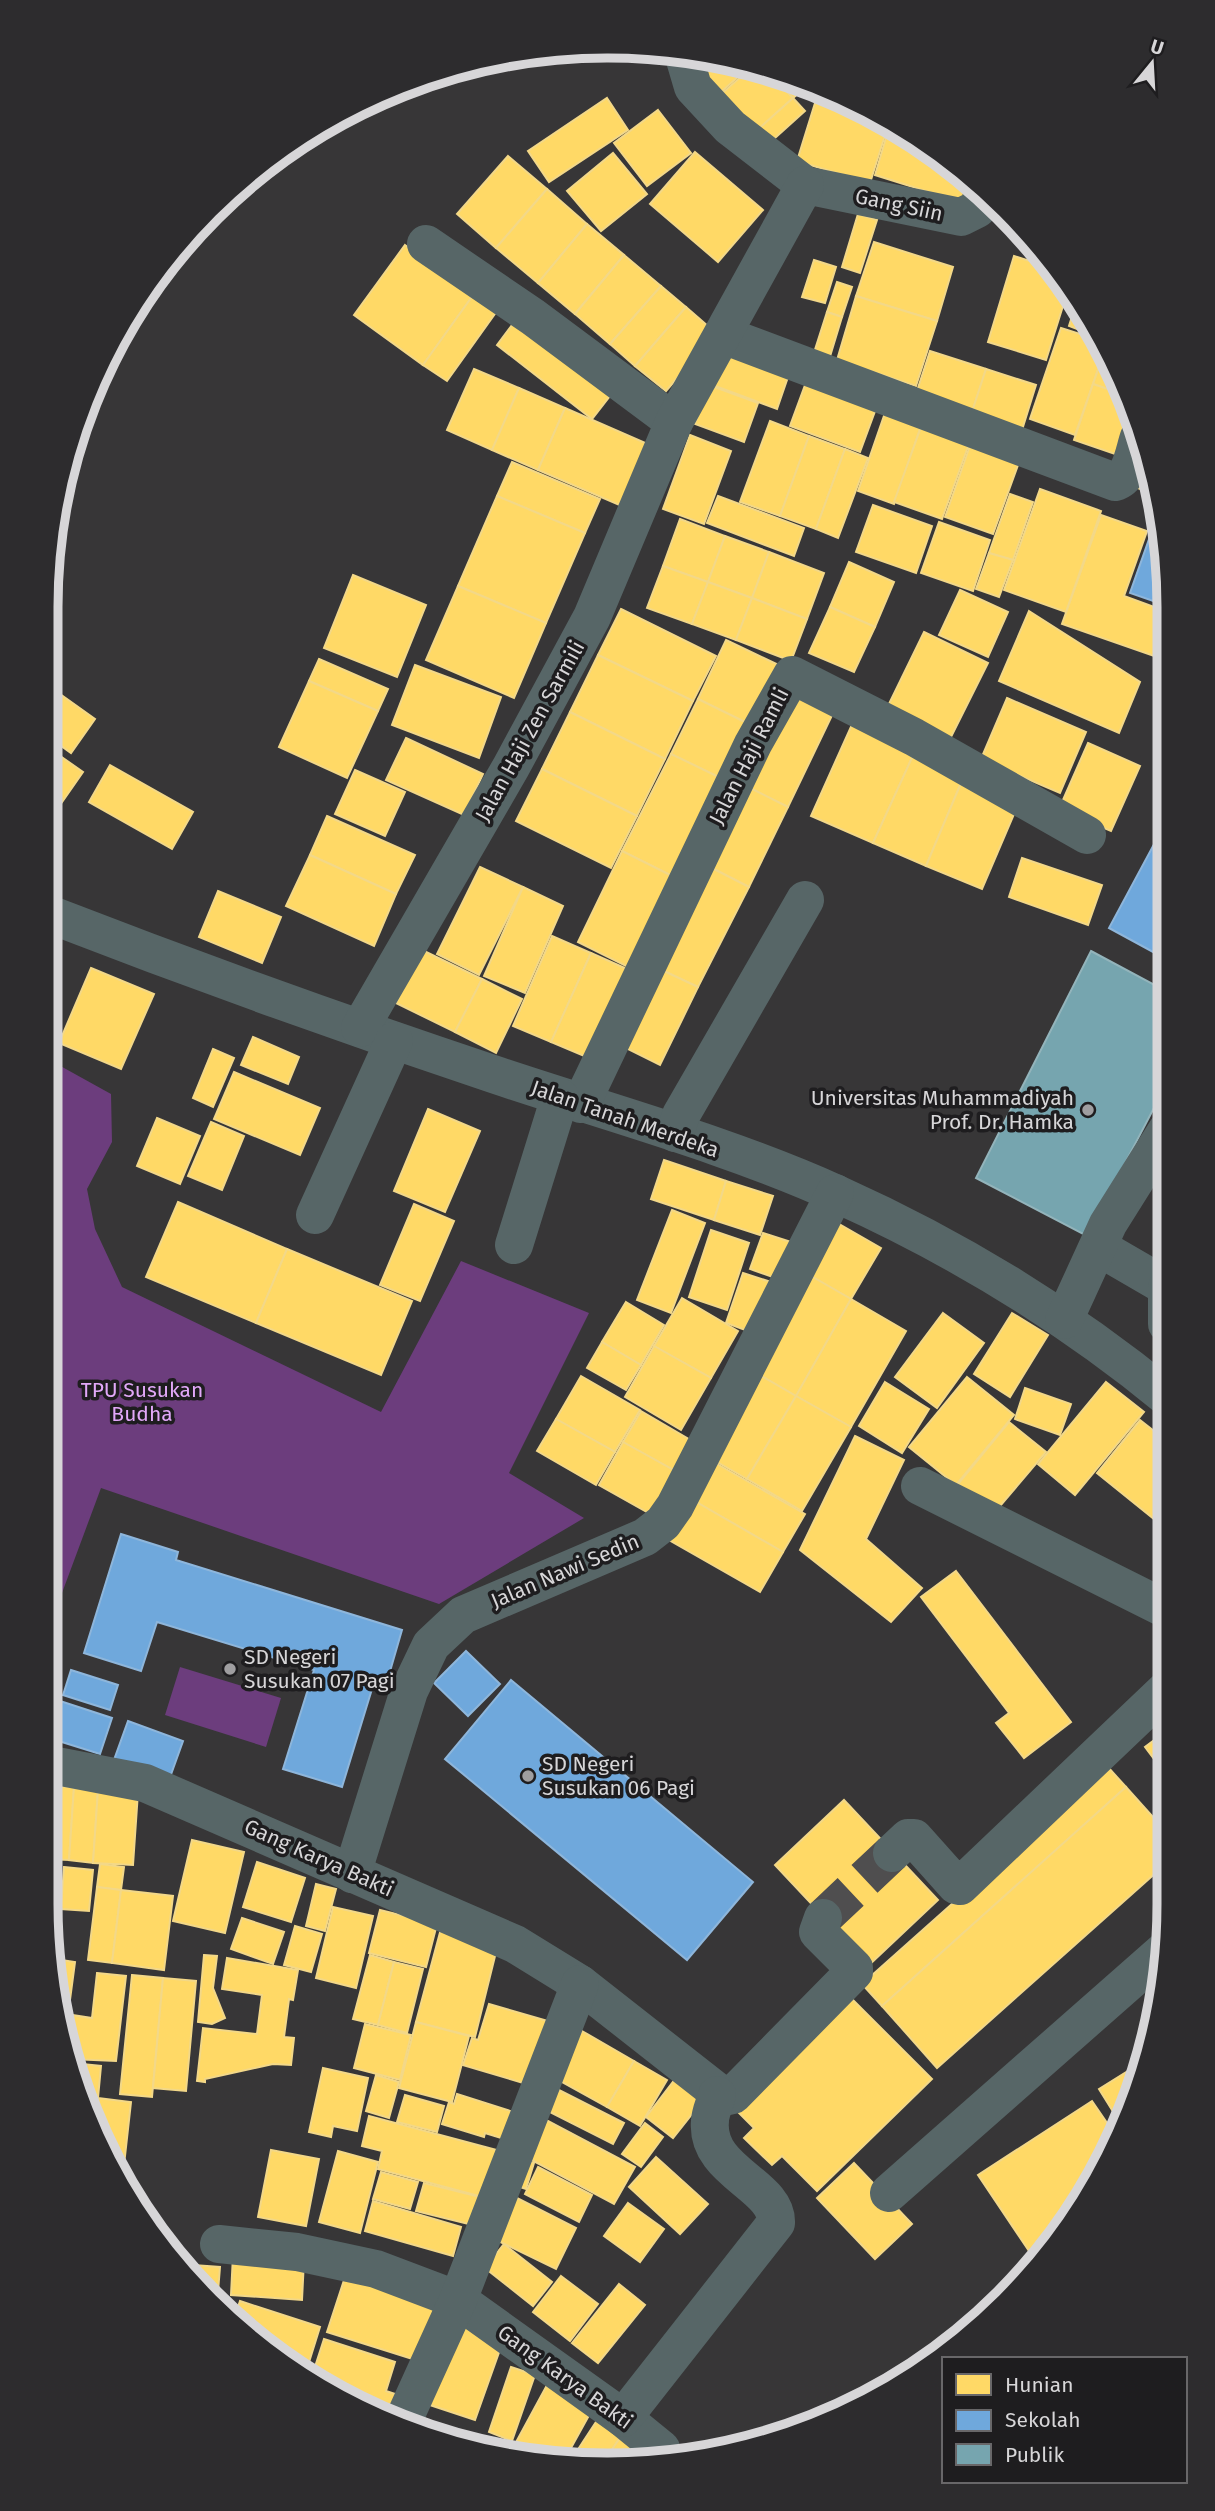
<svg xmlns="http://www.w3.org/2000/svg" width="1215" height="2511" font-family="'Fira Sans',sans-serif">
	<rect width="100%" height="100%" fill="#373637"/>
	<g fill="#6c3d7d">
		<path d="M46,1058L111,1094L112,1142L87,1189L95,1229L122,1287L381,1412L461,1261L589,1313L509,1473L584,1518L439,1604L101,1488L46,1636Z"/>
		<path d="M180,1667L281,1698L266,1747L165,1715Z"/>
	</g>
	<g fill="#ffd966" stroke="#f3d888" stroke-width="2">
		<path d="M700,55L718,56L748,68L721,92L693,60Z"/>
		<path d="M752,67L769,72L793,98L754,133L720,95Z"/>
		<path d="M769,72L809,84L793,98Z"/>
		<path d="M820,87L888,126L870,183L797,161Z"/>
		<path d="M607,98L628,130L549,182L528,151Z"/>
		<path d="M793,98L805,111L766,146L754,133Z"/>
		<path d="M658,110L691,153L647,186L614,143Z"/>
		<path d="M889,127L949,161L973,185L967,204L875,175Z"/>
		<path d="M695,152L763,210L718,262L650,204Z"/>
		<path d="M613,153L647,194L601,231L567,191Z"/>
		<path d="M508,156L547,189L496,248L457,214Z"/>
		<path d="M547,189L587,224L538,283L496,248Z"/>
		<path d="M858,214L877,220L860,273L842,267Z"/>
		<path d="M587,224L624,255L575,314L538,283Z"/>
		<path d="M874,242L953,267L937,321L856,296Z"/>
		<path d="M405,245L474,294L423,365L354,315Z"/>
		<path d="M624,255L661,286L610,344L575,314Z"/>
		<path d="M1014,256L1055,269L1068,290L1046,360L988,342Z"/>
		<path d="M814,260L836,267L825,303L802,297Z"/>
		<path d="M837,282L852,287L842,317L827,312Z"/>
		<path d="M661,286L686,307L635,366L610,344Z"/>
		<path d="M474,294L497,311L447,381L423,365Z"/>
		<path d="M856,296L937,321L916,386L837,360Z"/>
		<path d="M1076,304L1091,331L1090,334L1069,326Z"/>
		<path d="M686,307L716,333L666,391L635,366Z"/>
		<path d="M827,312L842,317L828,363L812,359Z"/>
		<path d="M521,313L617,387L592,419L497,345Z"/>
		<path d="M1061,328L1096,339L1104,352L1075,435L1030,419Z"/>
		<path d="M720,349L789,374L777,409L707,383Z"/>
		<path d="M930,351L986,369L971,415L915,397Z"/>
		<path d="M1104,353L1127,392L1128,396L1093,384Z"/>
		<path d="M474,369L519,388L492,450L447,430Z"/>
		<path d="M986,369L1036,385L1022,430L971,415Z"/>
		<path d="M808,377L878,403L860,452L790,426Z"/>
		<path d="M1093,384L1128,396L1132,413L1118,455L1074,440Z"/>
		<path d="M709,385L758,403L744,442L695,424Z"/>
		<path d="M519,388L565,408L538,470L492,450Z"/>
		<path d="M565,408L650,445L624,507L538,470Z"/>
		<path d="M886,410L922,423L894,504L858,491Z"/>
		<path d="M770,421L809,436L780,516L740,502Z"/>
		<path d="M921,427L969,444L942,519L894,502Z"/>
		<path d="M690,435L731,451L704,524L663,509Z"/>
		<path d="M809,436L845,449L816,529L780,516Z"/>
		<path d="M973,437L1022,454L993,534L945,517Z"/>
		<path d="M845,449L868,458L838,538L816,529Z"/>
		<path d="M1142,449L1154,494L1129,485Z"/>
		<path d="M512,462L600,499L585,533L497,496Z"/>
		<path d="M1040,489L1101,511L1066,612L1004,590Z"/>
		<path d="M1010,494L1033,502L1013,560L989,553Z"/>
		<path d="M497,496L585,533L546,623L458,586Z"/>
		<path d="M718,496L804,528L794,556L707,523Z"/>
		<path d="M873,505L932,526L916,573L856,552Z"/>
		<path d="M1101,515L1147,531L1124,596L1165,611V634L1157,657L1062,624Z"/>
		<path d="M680,519L725,536L708,582L663,566Z"/>
		<path d="M939,522L990,540L973,591L921,573Z"/>
		<path d="M725,536L769,552L752,598L708,582Z"/>
		<path d="M769,552L824,573L807,619L752,598Z"/>
		<path d="M989,553L1013,560L999,597L976,589Z"/>
		<path d="M849,562L894,582L875,627L830,607Z"/>
		<path d="M663,566L708,582L692,624L647,608Z"/>
		<path d="M353,575L426,605L397,677L324,648Z"/>
		<path d="M708,582L752,598L736,640L692,624Z"/>
		<path d="M458,586L546,623L514,698L426,660Z"/>
		<path d="M960,590L1008,612L988,657L939,635Z"/>
		<path d="M752,598L807,619L791,661L736,640Z"/>
		<path d="M830,607L875,627L854,672L809,653Z"/>
		<path d="M621,609L716,656L693,701L598,655Z"/>
		<path d="M1029,611L1140,682L1119,733L999,681Z"/>
		<path d="M924,632L988,663L948,743L885,712Z"/>
		<path d="M726,640L785,668L755,727L698,699Z"/>
		<path d="M598,655L693,701L665,759L570,712Z"/>
		<path d="M319,659L388,689L378,711L309,681Z"/>
		<path d="M415,665L501,697L479,758L392,725Z"/>
		<path d="M309,681L378,711L347,778L279,747Z"/>
		<path d="M791,683L837,705L788,807L742,784Z"/>
		<path d="M46,684L95,719L71,753L46,735Z"/>
		<path d="M1007,698L1086,732L1060,793L981,759Z"/>
		<path d="M698,699L755,727L729,782L671,754Z"/>
		<path d="M570,712L665,759L637,816L542,769Z"/>
		<path d="M854,720L916,749L873,843L811,816Z"/>
		<path d="M406,738L483,774L464,815L386,780Z"/>
		<path d="M1088,743L1140,766L1111,831L1059,809Z"/>
		<path d="M46,746L83,772L46,825Z"/>
		<path d="M916,749L964,776L926,866L873,843Z"/>
		<path d="M671,754L729,782L680,880L622,851Z"/>
		<path d="M110,765L193,812L172,849L89,802Z"/>
		<path d="M542,769L637,816L611,868L516,821Z"/>
		<path d="M355,770L405,792L385,836L335,814Z"/>
		<path d="M964,776L1020,800L982,889L926,866Z"/>
		<path d="M742,784L788,807L749,887L702,863Z"/>
		<path d="M327,816L415,855L396,894L310,855Z"/>
		<path d="M622,851L680,880L636,971L578,942Z"/>
		<path d="M310,855L396,894L374,946L286,906Z"/>
		<path d="M1022,858L1102,885L1088,925L1009,897Z"/>
		<path d="M702,863L749,887L698,987L651,965Z"/>
		<path d="M480,867L523,887L479,975L437,954Z"/>
		<path d="M523,887L563,906L525,993L484,976Z"/>
		<path d="M218,891L281,917L262,963L199,937Z"/>
		<path d="M552,936L591,953L551,1042L513,1026Z"/>
		<path d="M422,950L482,979L455,1032L396,1003Z"/>
		<path d="M591,953L634,972L596,1061L551,1042Z"/>
		<path d="M651,965L698,987L660,1065L614,1042Z"/>
		<path d="M91,968L154,994L121,1069L59,1043Z"/>
		<path d="M482,979L522,999L496,1053L455,1032Z"/>
		<path d="M253,1037L299,1057L288,1084L241,1065Z"/>
		<path d="M213,1049L234,1058L213,1107L193,1098Z"/>
		<path d="M234,1072L320,1108L300,1155L214,1119Z"/>
		<path d="M428,1109L480,1131L445,1212L394,1191Z"/>
		<path d="M157,1118L200,1136L180,1184L137,1166Z"/>
		<path d="M211,1122L244,1136L222,1190L188,1176Z"/>
		<path d="M664,1160L726,1181L714,1220L651,1199Z"/>
		<path d="M726,1181L773,1196L760,1235L714,1220Z"/>
		<path d="M178,1202L287,1249L256,1323L146,1277Z"/>
		<path d="M414,1204L454,1221L420,1301L380,1285Z"/>
		<path d="M672,1210L705,1223L671,1313L637,1300Z"/>
		<path d="M834,1221L881,1248L851,1299L804,1272Z"/>
		<path d="M711,1230L749,1243L727,1310L689,1297Z"/>
		<path d="M763,1233L797,1244L784,1281L750,1269Z"/>
		<path d="M287,1249L412,1301L381,1375L256,1323Z"/>
		<path d="M804,1272L851,1299L796,1396L749,1369Z"/>
		<path d="M743,1273L774,1283L756,1334L726,1323Z"/>
		<path d="M682,1298L738,1331L711,1378L654,1346Z"/>
		<path d="M851,1299L906,1331L851,1427L796,1396Z"/>
		<path d="M626,1302L664,1325L641,1365L602,1342Z"/>
		<path d="M943,1313L984,1343L937,1408L895,1377Z"/>
		<path d="M1012,1313L1048,1335L1010,1397L974,1374Z"/>
		<path d="M602,1342L641,1365L626,1390L587,1368Z"/>
		<path d="M654,1346L711,1378L681,1430L625,1397Z"/>
		<path d="M749,1369L796,1396L747,1479L703,1454Z"/>
		<path d="M581,1376L640,1410L615,1452L556,1419Z"/>
		<path d="M967,1377L1014,1415L956,1485L909,1447Z"/>
		<path d="M885,1382L929,1409L902,1453L859,1426Z"/>
		<path d="M1106,1382L1144,1412L1075,1495L1038,1464Z"/>
		<path d="M1025,1388L1071,1404L1060,1435L1015,1419Z"/>
		<path d="M796,1396L851,1427L802,1511L747,1479Z"/>
		<path d="M641,1411L694,1442L677,1472L623,1442Z"/>
		<path d="M556,1419L615,1452L596,1485L537,1451Z"/>
		<path d="M1140,1420L1168,1442V1524L1165,1528L1097,1473Z"/>
		<path d="M1009,1422L1046,1452L994,1513L958,1484Z"/>
		<path d="M855,1436L904,1460L866,1539L922,1588L891,1622L800,1550Z"/>
		<path d="M623,1442L677,1472L652,1515L599,1485Z"/>
		<path d="M712,1461L805,1514L783,1552L691,1499Z"/>
		<path d="M691,1499L783,1552L760,1592L667,1539Z"/>
		<path d="M956,1571L1071,1722L1024,1758L996,1723L1009,1713L921,1597Z"/>
		<path d="M1169,1729V1779L1145,1747Z"/>
		<path d="M1107,1766L1126,1787L882,2006L862,1984Z"/>
		<path d="M46,1786L74,1787L69,1860L46,1859Z"/>
		<path d="M74,1787L98,1790L93,1863L69,1860Z"/>
		<path d="M1126,1787L1169,1835V1861L937,2068L882,2006Z"/>
		<path d="M98,1790L138,1792L133,1865L93,1863Z"/>
		<path d="M844,1800L938,1900L869,1965L775,1865Z"/>
		<path d="M192,1840L244,1852L225,1933L173,1921Z"/>
		<path d="M257,1862L305,1878L291,1922L243,1907Z"/>
		<path d="M100,1864L124,1867L121,1890L97,1887Z"/>
		<path d="M64,1867L93,1870L89,1911L61,1909Z"/>
		<path d="M316,1884L336,1889L325,1931L306,1926Z"/>
		<path d="M97,1887L121,1890L112,1963L88,1960Z"/>
		<path d="M121,1890L173,1896L164,1970L112,1963Z"/>
		<path d="M333,1907L373,1916L356,1988L316,1978Z"/>
		<path d="M380,1910L437,1924L426,1967L369,1953Z"/>
		<path d="M242,1918L284,1932L273,1964L231,1949Z"/>
		<path d="M442,1925L499,1940L475,2037L416,2022Z"/>
		<path d="M295,1926L322,1934L311,1972L284,1965Z"/>
		<path d="M204,1955L217,1956L213,1988L225,2018L212,2024L198,2022Z"/>
		<path d="M370,1955L394,1962L378,2025L353,2019Z"/>
		<path d="M227,1958L298,1970L293,2000L289,1999L284,2037L294,2038L291,2065L273,2064L205,2079V2082L197,2081L203,2028L257,2034L262,1995L222,1989Z"/>
		<path d="M55,1959L75,1962L66,2030Z"/>
		<path d="M394,1962L423,1969L407,2033L378,2025Z"/>
		<path d="M97,1973L126,1976L116,2061L71,2059L68,2041L72,2015L92,2018Z"/>
		<path d="M132,1975L163,1978L152,2097L120,2094Z"/>
		<path d="M163,1978L196,1981L186,2091L153,2088Z"/>
		<path d="M841,1988L932,2079L817,2191L782,2156L772,2165L744,2138L754,2128L731,2105Z"/>
		<path d="M489,2004L558,2024L540,2088L463,2065L472,2038L478,2040Z"/>
		<path d="M416,2022L469,2036L452,2102L399,2088Z"/>
		<path d="M365,2024L411,2035L400,2080L354,2068Z"/>
		<path d="M582,2031L634,2061L607,2107L555,2078Z"/>
		<path d="M634,2061L667,2080L640,2126L607,2107Z"/>
		<path d="M1144,2061L1127,2119L1122,2126L1099,2089Z"/>
		<path d="M72,2063L101,2066L98,2098L131,2102L123,2174L75,2085Z"/>
		<path d="M323,2068L368,2078L357,2131L333,2126L331,2137L309,2132Z"/>
		<path d="M376,2075L399,2082L389,2118L366,2111Z"/>
		<path d="M676,2078L704,2099L673,2138L646,2117Z"/>
		<path d="M555,2088L624,2123L613,2144L544,2109Z"/>
		<path d="M457,2094L520,2114L511,2141L485,2133L484,2137L442,2124L449,2102L454,2104Z"/>
		<path d="M405,2095L444,2106L437,2132L397,2122Z"/>
		<path d="M1092,2101L1116,2136L1037,2263L978,2175Z"/>
		<path d="M369,2116L504,2152L490,2199L378,2169L382,2151L362,2146Z"/>
		<path d="M546,2120L635,2167L614,2204L526,2157Z"/>
		<path d="M645,2123L663,2137L641,2167L622,2154Z"/>
		<path d="M271,2150L319,2159L306,2226L258,2217Z"/>
		<path d="M338,2151L378,2162L360,2233L319,2222Z"/>
		<path d="M656,2157L708,2204L680,2234L629,2187Z"/>
		<path d="M522,2159L534,2163L526,2189L514,2185Z"/>
		<path d="M854,2163L912,2224L875,2259L817,2198Z"/>
		<path d="M538,2167L592,2195L579,2222L525,2194Z"/>
		<path d="M381,2172L418,2182L410,2209L373,2199Z"/>
		<path d="M424,2183L488,2199L481,2227L416,2211Z"/>
		<path d="M513,2196L576,2228L556,2269L492,2238Z"/>
		<path d="M373,2201L461,2227L453,2256L365,2231Z"/>
		<path d="M628,2203L664,2229L640,2262L604,2236Z"/>
		<path d="M504,2244L552,2282L533,2306L485,2268Z"/>
		<path d="M233,2255L304,2260L302,2300L231,2295Z"/>
		<path d="M179,2264L220,2267L217,2304Z"/>
		<path d="M348,2268L442,2298L422,2362L327,2332Z"/>
		<path d="M561,2276L598,2304L570,2341L533,2312Z"/>
		<path d="M619,2284L645,2305L598,2363L572,2343Z"/>
		<path d="M240,2301L320,2327L305,2375L233,2322Z"/>
		<path d="M460,2318L502,2344L475,2420L430,2405Z"/>
		<path d="M324,2339L395,2362L386,2391L401,2396L394,2416L326,2390L311,2379Z"/>
		<path d="M511,2367L535,2375L512,2441L489,2432Z"/>
		<path d="M547,2385L592,2410L566,2457L537,2456L515,2444Z"/>
		<path d="M598,2419L622,2435L606,2458L573,2457Z"/>
		<path d="M425,2423L454,2438L423,2427Z"/>
		<path d="M622,2435L657,2460L606,2458Z"/>
	</g>
	<g fill="#6fa8dc" stroke="#8eb6db" stroke-width="2">
		<path d="M1159,511L1165,534V605L1130,593Z"/>
		<path d="M1166,822V959L1109,928Z"/>
		<path d="M121,1534L178,1552L176,1560L402,1630L384,1692L372,1689L342,1787L283,1769L314,1670L157,1622L141,1671L84,1653Z"/>
		<path d="M466,1651L500,1684L468,1716L434,1683Z"/>
		<path d="M71,1670L118,1685L110,1710L63,1695Z"/>
		<path d="M511,1680L753,1882L687,1960L445,1759Z"/>
		<path d="M57,1700L112,1718L100,1754L46,1737Z"/>
		<path d="M128,1721L183,1741L169,1780L114,1760Z"/>
	</g>
	<path fill="#76a5af" stroke="#93b4bb" stroke-width="2" d="M1091,951L1166,991L1167,1083L1087,1236L976,1178Z"/>
	<g fill="none" stroke-linecap="round" stroke-linejoin="round">
		<path stroke="#4f4e4f" stroke-width="38" stroke-dasharray="38 19" stroke-linecap="butt" d="M823,1918L892,1853"/>
		<g stroke="#576667" stroke-width="38">
			<path d="M683,53L693,87L730,127L805,185L961,217L977,209L983,195"/>
			<path d="M426,244L533,317L674,422"/>
			<path d="M723,335L1115,482C1131,478 1134,451 1139,437"/>
			<path d="M46,913C193,970 343,1024 493,1074C606,1112 729,1145 837,1194C955,1247 1068,1316 1168,1398"/>
			<path d="M360,1028L511,767L592,617L674,422L805,185"/>
			<path d="M581,1104L753,744L792,675L914,737L1087,835"/>
			<path d="M675,1133L681,1115L805,900"/>
			<path d="M315,1215L394,1041"/>
			<path d="M514,1245L560,1097"/>
			<path d="M1098,1247L1167,1287"/>
			<path d="M1167,1287V1324"/>
			<path d="M1064,1320L1108,1224L1167,1130"/>
			<path d="M920,1486L1168,1610"/>
			<path d="M46,1764L145,1783L515,1944L580,1984L724,2097L733,2095L854,1972V1968L818,1932L823,1918"/>
			<path d="M892,1853L908,1838H914L956,1885L960,1886L1169,1687"/>
			<path d="M352,1874L409,1691L431,1645L463,1615L645,1537L663,1523L675,1506L835,1193"/>
			<path d="M889,2193L1165,1950"/>
			<path d="M219,2244L297,2252L376,2269L458,2300L623,2418L661,2449L660,2460"/>
			<path d="M623,2418L776,2223C778,2185 705,2172 710,2121C710,2113 715,2103 717,2095"/>
			<path d="M404,2419L458,2300L580,1984"/>
		</g>
	</g>
	<g fill="#9f9ea0" stroke="#1e1d1f" stroke-width="2.5">
		<circle cx="1088" cy="1110" r="7"/>
		<circle cx="230" cy="1669" r="7"/>
		<circle cx="528" cy="1776" r="7"/>
	</g>
	<g text-anchor="middle" stroke-width="7" stroke-linejoin="round" paint-order="stroke">
		<g font-size="21" fill="#d7d6d8" stroke="#1e1d1f">
			<text transform="translate(899 205) rotate(12)" y="7">Gang Siin</text>
			<text transform="translate(530 731) rotate(-61)" y="7">Jalan Haji Zen Sarmili</text>
			<text transform="translate(749 756) rotate(-63)" y="7">Jalan Haji Ramli</text>
			<text transform="translate(625 1119) rotate(19)" y="7">Jalan Tanah Merdeka</text>
			<text transform="translate(565 1571) rotate(-23)" y="7">Jalan Nawi Sedin</text>
			<text transform="translate(319 1858) rotate(24)" y="7">Gang Karya Bakti</text>
			<text transform="translate(565 2377) rotate(36)" y="7">Gang Karya Bakti</text>
		</g>
		<g font-size="21" fill="#d7d6d8" stroke="#1e1d1f" text-anchor="start">
			<text x="1074" y="1105" text-anchor="end">Universitas Muhammadiyah<tspan x="1074" dy="24">Prof. Dr. Hamka</tspan></text>
			<text x="244" y="1664">SD Negeri<tspan x="244" dy="24">Susukan 07 Pagi</tspan></text>
			<text x="542" y="1771">SD Negeri<tspan x="542" dy="24">Susukan 06 Pagi</tspan></text>
		</g>
		<g font-size="21" fill="#e2a8f9" stroke="#1e1d1f">
			<text x="142" y="1397">TPU Susukan<tspan x="142" dy="24">Budha</tspan></text>
		</g>
	</g>
	<path d="M0 0H1215V2511H0ZM607 58H608A549 549 0 0 1 1157 607V1904A549 549 0 0 1 608 2453H607A549 549 0 0 1 58 1904V607A549 549 0 0 1 607 58Z" fill="#2d2c2e" fill-rule="evenodd"/>
	<path fill="none" stroke="#d7d6d8" stroke-width="9" d="M607 58H608A549 549 0 0 1 1157 607V1904A549 549 0 0 1 608 2453H607A549 549 0 0 1 58 1904V607A549 549 0 0 1 607 58Z"/>
	<rect x="942" y="2357" width="245" height="126" fill="#1e1d1f" stroke="#686769" stroke-width="2"/>
	<rect x="956" y="2374" width="35" height="21" fill="#ffd966" stroke="#686769" stroke-width="2"/>
	<text x="1005" y="2392" font-size="21" fill="#d7d6d8">Hunian</text>
	<rect x="956" y="2410" width="35" height="21" fill="#6fa8dc" stroke="#686769" stroke-width="2"/>
	<text x="1005" y="2427" font-size="21" fill="#d7d6d8">Sekolah</text>
	<rect x="956" y="2444" width="35" height="21" fill="#76a5af" stroke="#686769" stroke-width="2"/>
	<text x="1005" y="2462" font-size="21" fill="#d7d6d8">Publik</text>
	<g transform="translate(1152 63) rotate(18)" stroke="#1e1d1f" stroke-width="5" paint-order="stroke">
	<path d="M0-5L12 26L0 18L-12 26Z" fill="#d7d6d8"/>
	<text y="-10" font-size="19" font-weight="bold" text-anchor="middle" fill="#d7d6d8">U</text>
	</g>
</svg>
